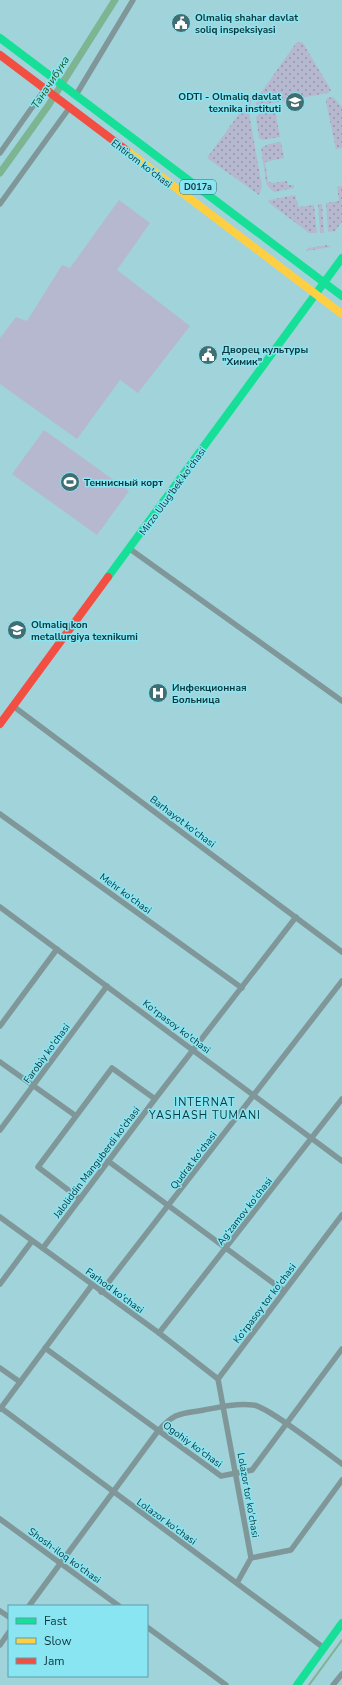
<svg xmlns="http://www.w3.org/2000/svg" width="342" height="1685" font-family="'Nunito Sans',sans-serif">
	<defs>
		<pattern id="grass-dots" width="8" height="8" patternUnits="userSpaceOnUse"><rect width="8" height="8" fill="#b6b8d0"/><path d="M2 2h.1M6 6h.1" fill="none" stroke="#9296aa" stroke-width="1.8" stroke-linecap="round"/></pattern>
	</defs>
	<rect width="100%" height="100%" fill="#a1d3da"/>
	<g fill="url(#grass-dots)">
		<path d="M300,42L303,43L331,90L328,93L256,106V100L296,43Z"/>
		<path d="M252,96L249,113L262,187L259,195L207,158Z"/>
		<path d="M333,97L342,107V148L336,149L326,102L327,98Z"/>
		<path d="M280,106V108L275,109L280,137L262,140L259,138L256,117L265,109Z"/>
		<path d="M281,142L284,158L265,162L268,182L273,183L287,181L288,185H294V188L274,192L268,187L266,182L261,148L269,144Z"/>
		<path d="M342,186V222L335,231L328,232L326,203L339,201L337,187Z"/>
		<path d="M295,195L299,207L314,205L317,233H309L268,202L269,200Z"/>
		<path d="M318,204H322L324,233H320Z"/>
		<path d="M328,245L331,247L306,251L308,248Z"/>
	</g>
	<g fill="#b6b8d0">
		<path d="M119,200L150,223L117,270L190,326L138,393L120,380L77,439L0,384V338L16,317L27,321L62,265L70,268Z"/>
		<path d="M44,430L129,491L97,535L12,474Z"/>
	</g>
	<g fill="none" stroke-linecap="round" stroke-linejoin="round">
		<path stroke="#7db492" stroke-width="2" d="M309,1685L342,1640"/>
		<path stroke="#7db492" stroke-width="7" d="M0,173L48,106L115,0"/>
		<g stroke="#809799" stroke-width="5.5">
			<path d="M76,95L133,0"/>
			<path d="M0,153L45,89"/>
			<path d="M0,204L70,107"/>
			<path d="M130,549L342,701"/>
			<path d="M13,706L342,952"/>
			<path d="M0,814L242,988"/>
			<path d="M0,907L342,1161"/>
			<path d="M0,1026L57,949"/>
			<path d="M0,1062L76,1116"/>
			<path d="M0,1130L107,986"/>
			<path d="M108,1161L284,1291"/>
			<path d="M80,1199L38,1167L112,1068L155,1099"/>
			<path d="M0,1217L159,1333L218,1379"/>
			<path d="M43,1248L155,1099L296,917"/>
			<path d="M0,1284L32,1241"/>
			<path d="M101,1292L342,981"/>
			<path d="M159,1333L342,1099"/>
			<path d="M45,1348L221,1476L252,1470L342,1349"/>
			<path d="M0,1368L20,1382"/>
			<path d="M1,1408L324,1648"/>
			<path d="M0,1409L92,1285"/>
			<path d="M0,1519L119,1606"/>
			<path d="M251,1558L291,1550L342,1480"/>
			<path d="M237,1583L251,1558L218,1379L342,1215"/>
			<path d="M29,1606L158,1431C175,1412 180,1414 204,1410C219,1407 237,1403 253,1405C267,1406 327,1453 342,1464"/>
			<path d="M0,1611L9,1617"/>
			<path d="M147,1627L226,1685"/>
			<path d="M0,1645L9,1632"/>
			<path d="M333,1685L342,1674"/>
		</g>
		<g stroke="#16e098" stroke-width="8">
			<path d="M0,38L342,296"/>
			<path d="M108,577L342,258"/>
			<path d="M297,1685L342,1623"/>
		</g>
		<path stroke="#ffcf43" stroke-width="8" d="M126,150L342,314"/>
		<g stroke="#f24e42" stroke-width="8">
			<path d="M0,55L126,150"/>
			<path d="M0,724L108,577"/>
		</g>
	</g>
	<defs>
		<g id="civic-disc" transform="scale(1)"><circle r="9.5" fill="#416e73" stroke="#89e5f2"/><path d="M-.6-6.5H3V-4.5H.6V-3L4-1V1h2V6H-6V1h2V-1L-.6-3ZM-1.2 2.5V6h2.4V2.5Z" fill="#fff"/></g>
		<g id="university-disc" transform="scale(1)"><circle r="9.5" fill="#416e73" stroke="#89e5f2"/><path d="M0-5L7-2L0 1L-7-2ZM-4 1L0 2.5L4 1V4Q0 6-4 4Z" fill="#fff"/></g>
		<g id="stadium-disc" transform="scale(1)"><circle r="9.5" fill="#416e73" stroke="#89e5f2"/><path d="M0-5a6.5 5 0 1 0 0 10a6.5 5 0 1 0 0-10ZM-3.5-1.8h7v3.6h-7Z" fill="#fff"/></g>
		<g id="hospital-disc" transform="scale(1)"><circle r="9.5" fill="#416e73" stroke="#89e5f2"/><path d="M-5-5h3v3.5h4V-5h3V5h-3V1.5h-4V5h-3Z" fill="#fff"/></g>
	</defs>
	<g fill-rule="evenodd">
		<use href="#civic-disc" x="181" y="23"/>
		<use href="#university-disc" x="295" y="102"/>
		<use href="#civic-disc" x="208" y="355"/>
		<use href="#stadium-disc" x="70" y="482"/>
		<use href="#university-disc" x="17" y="630"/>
		<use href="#hospital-disc" x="158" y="693"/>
	</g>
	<g text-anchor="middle" stroke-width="3" stroke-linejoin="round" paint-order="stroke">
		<rect fill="#89e5f2" stroke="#336b73" stroke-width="1" x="180" y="180" width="36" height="14" rx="3"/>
		<g font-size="9" font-weight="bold" fill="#0e373c">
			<text x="198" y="190">D017a</text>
		</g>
		<g font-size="10" font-weight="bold" fill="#0e373c" stroke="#89e5f2" text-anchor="start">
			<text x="195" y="21">Olmaliq shahar davlat<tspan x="195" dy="12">soliq inspeksiyasi</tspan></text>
			<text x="281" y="100" text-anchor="end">ODTI - Olmaliq davlat<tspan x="281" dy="12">texnika instituti</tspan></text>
			<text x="222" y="353">Дворец культуры<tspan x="222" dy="12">"Химик"</tspan></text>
			<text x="84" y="486">Теннисный корт</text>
			<text x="31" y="628">Olmaliq kon<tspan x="31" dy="12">metallurgiya texnikumi</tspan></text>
			<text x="172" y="691">Инфекционная<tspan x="172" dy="12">Больница</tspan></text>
		</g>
		<g font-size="10" fill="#0e373c" stroke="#89e5f2">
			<text transform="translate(142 163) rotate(37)" y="4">Ehtirom ko'chasi</text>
			<text transform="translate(172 491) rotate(-54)" y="4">Mirzo Ulug'bek ko'chasi</text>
			<text transform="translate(183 821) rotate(37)" y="4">Barhayot ko'chasi</text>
			<text transform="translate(126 893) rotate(36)" y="4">Mehr ko'chasi</text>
			<text transform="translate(177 1026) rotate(37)" y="4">Ko‘rpasoy ko'chasi</text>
			<text transform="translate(46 1053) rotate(-54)" y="4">Farobiy ko'chasi</text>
			<text transform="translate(193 1160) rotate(-53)" y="4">Qudrat ko'chasi</text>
			<text transform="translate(96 1162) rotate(-53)" y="4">Jaloliddin Manguberdi ko'chasi</text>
			<text transform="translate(244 1211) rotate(-52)" y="4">Ag‘zamov ko'chasi</text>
			<text transform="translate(115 1290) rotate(36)" y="4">Farhod ko'chasi</text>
			<text transform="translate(264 1303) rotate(-53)" y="4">Ko‘rpasoy tor ko'chasi</text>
			<text transform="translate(193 1444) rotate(36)" y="4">Ogohiy ko'chasi</text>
			<text transform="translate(249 1495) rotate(80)" y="4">Lolazor tor ko'chasi</text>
			<text transform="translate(167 1521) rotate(36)" y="4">Lolazor ko'chasi</text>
			<text transform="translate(65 1555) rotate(36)" y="4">Shosh-iloq ko'chasi</text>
		</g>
		<g font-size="11" font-style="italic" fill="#1d5927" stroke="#89e5f2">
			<text transform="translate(50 82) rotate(-57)" y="4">Таначибука</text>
		</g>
		<g font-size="11" letter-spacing="1" fill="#0e373c" stroke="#89e5f2">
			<text x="205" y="1106">INTERNAT<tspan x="205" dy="13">YASHASH TUMANI</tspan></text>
		</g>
	</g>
	<rect x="8" y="1605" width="140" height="72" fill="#89e5f2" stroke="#589fa9"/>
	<rect x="16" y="1618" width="20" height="6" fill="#16e098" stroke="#589fa9"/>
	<text x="44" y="1625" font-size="12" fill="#0e373c">Fast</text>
	<rect x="16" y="1638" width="20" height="6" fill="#ffcf43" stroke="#589fa9"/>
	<text x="44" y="1645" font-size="12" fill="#0e373c">Slow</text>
	<rect x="16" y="1658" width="20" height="6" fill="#f24e42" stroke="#589fa9"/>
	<text x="44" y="1665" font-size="12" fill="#0e373c">Jam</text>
</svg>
